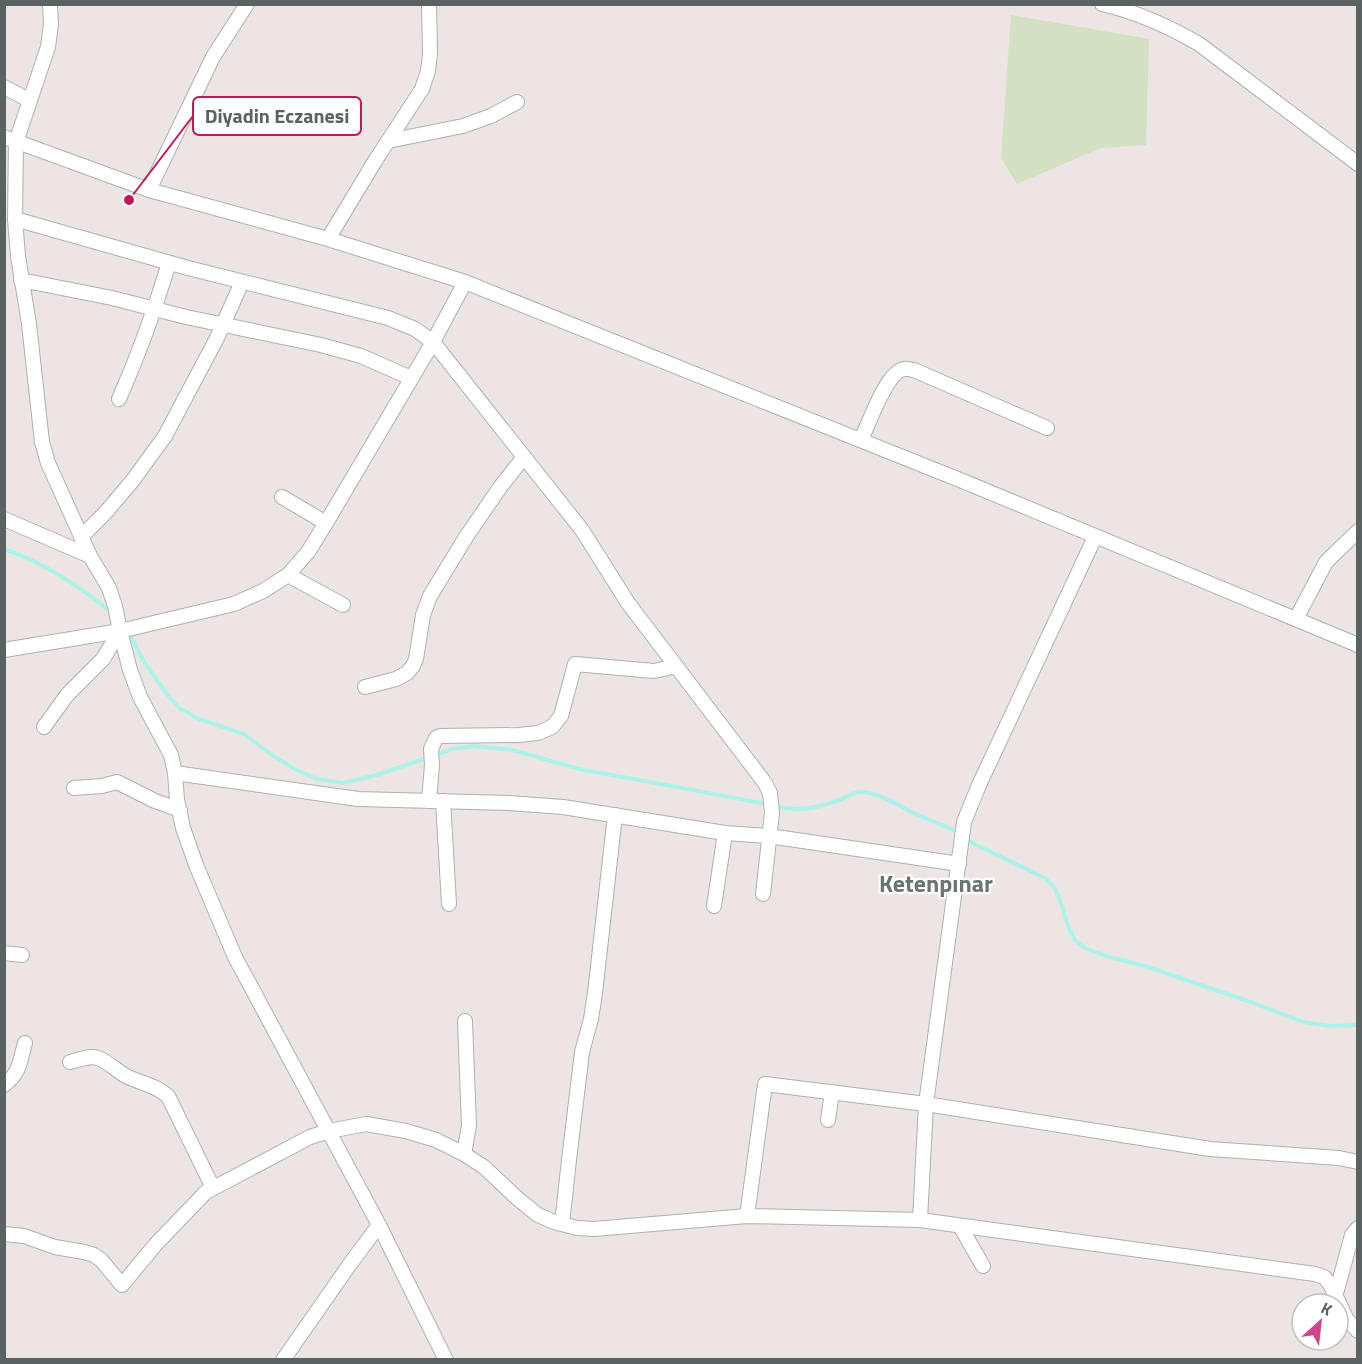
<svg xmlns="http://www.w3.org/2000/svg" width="1362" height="1364" font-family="'Titillium Web',sans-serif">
	<rect width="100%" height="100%" fill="#ece5e3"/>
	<path fill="#d4e0c3" d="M1011,15L1149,39L1146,145L1101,148L1017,184L1001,158Z"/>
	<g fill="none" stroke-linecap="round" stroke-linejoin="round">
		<g stroke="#abf3e9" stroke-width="4">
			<path d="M4,549C38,560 80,586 107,609"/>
			<path d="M130,635L144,662L166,693L179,708L199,719L244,734L275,757L297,770L317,779L343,783L377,775L427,758"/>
			<path d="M434,756L452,749L474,746L512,750L583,770L634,779L767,804"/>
			<path d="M775,806C795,812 814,809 834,802C843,799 851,793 860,792C879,791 903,809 920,816C933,822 947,826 959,833"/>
			<path d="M965,837L974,844L1045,878L1054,887L1060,900L1069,929L1076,941L1085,948L1106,956L1145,966L1248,1001L1303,1022L1331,1026L1358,1025"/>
		</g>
		<g stroke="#acb1b2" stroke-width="16">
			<g id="minor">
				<path d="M50,4L51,24L48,47L16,142L15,219L18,256L29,324L42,442L48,463L90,556L109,588L115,606L120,631L130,670L140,697L171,755L175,773L177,800L183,828L196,865L235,957L379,1225L446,1360"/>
				<path d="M1102,4C1137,12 1168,26 1199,44L1358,164"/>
				<path d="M4,87L29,100"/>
				<path d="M4,137L149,190L328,239L465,282L965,482L1358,645"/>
				<path d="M388,141L463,126L491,116L517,102"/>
				<path d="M149,190L213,57L247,4"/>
				<path d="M15,219L188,268L388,318L415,329L433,342L582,530L628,603L765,783L770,793L772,813L763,894"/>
				<path d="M328,239L375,161L422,89L428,71L430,54L429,4"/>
				<path d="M21,280L112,298L186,317L321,345L361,356L411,378"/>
				<path d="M119,399C139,354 155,309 169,263"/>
				<path d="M861,440C868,425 887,371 904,369C907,368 910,370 914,370L1047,428"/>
				<path d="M282,497L326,523"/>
				<path d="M4,519L90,556"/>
				<path d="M81,537L106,512L133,480L165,436L217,338L242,282"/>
				<path d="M288,575L343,605"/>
				<path d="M1296,619L1326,562L1358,531"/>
				<path d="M4,650L120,631L234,604L263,591L288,575L308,552L326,523L433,342L465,282"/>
				<path d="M365,687L396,679L407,673L413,666L416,659L423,615L430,596L466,537L501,486L524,457"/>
				<path d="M44,727L67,695L103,659L120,631"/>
				<path d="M175,773L358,799L509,803L563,807L725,833L769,836L959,864"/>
				<path d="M74,788L102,786L117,782L155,801L180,810"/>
				<path d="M429,801L432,765L431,749L436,738L440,736L519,735L538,733L552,727L561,716L575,664L654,671L676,666"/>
				<path d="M443,801L449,904"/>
				<path d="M714,906L725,833"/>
				<path d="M4,953L22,955"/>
				<path d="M70,1062C79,1060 89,1055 98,1058C107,1061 117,1071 126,1076C142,1084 154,1084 168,1096L213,1188"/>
				<path d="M4,1085C20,1073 20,1061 25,1043"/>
				<path d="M828,1120L832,1092"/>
				<path d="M464,1154L469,1126L465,1021"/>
				<path d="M747,1216L765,1084L926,1104L1210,1149L1339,1158L1358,1162"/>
				<path d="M920,1220L926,1104L964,822L979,785L1095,537"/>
				<path d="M562,1224L569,1160L582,1052L591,1019L595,993L615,815"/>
				<path d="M960,1226L983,1266"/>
				<path d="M4,1234L24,1236L55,1247L84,1252L94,1255L101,1260L122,1285L156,1244L206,1192L310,1137L329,1131L366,1124L406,1131L436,1140L464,1154L484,1167L518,1199L538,1215L554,1222L577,1228L594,1229L747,1216L920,1220L1315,1274L1324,1277L1330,1284L1347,1320L1358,1331"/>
				<path d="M1334,1294L1337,1290L1352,1235L1358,1228"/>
				<path d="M283,1360L350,1264L379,1225"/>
			</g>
		</g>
		<use href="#minor" stroke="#fff" stroke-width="14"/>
	</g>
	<g text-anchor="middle" stroke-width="4.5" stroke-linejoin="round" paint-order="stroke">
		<g font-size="24" font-weight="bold" fill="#6c7473" stroke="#fff">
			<text x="936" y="892">Ketenpınar</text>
		</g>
	</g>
	<path fill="none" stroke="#c2185b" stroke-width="2" d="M129 200L193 116"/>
	<circle fill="#c2185b" stroke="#fff" stroke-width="2" cx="129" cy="200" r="6"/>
	<rect fill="#fff" stroke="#c2185b" stroke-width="2" x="193" y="97" width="168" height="38" rx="6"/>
	<g font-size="20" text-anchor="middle" font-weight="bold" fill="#5b6262">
		<text x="277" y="123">Diyadin Eczanesi</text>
	</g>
	<rect width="1362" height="1364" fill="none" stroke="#5b6262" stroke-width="12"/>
	<g transform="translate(1320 1322) rotate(27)"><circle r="28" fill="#ffffff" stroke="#bdc0c0" stroke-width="1.5"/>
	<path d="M0-4.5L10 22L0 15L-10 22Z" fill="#d2438a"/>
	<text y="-9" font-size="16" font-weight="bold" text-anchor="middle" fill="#5b6262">K</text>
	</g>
</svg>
